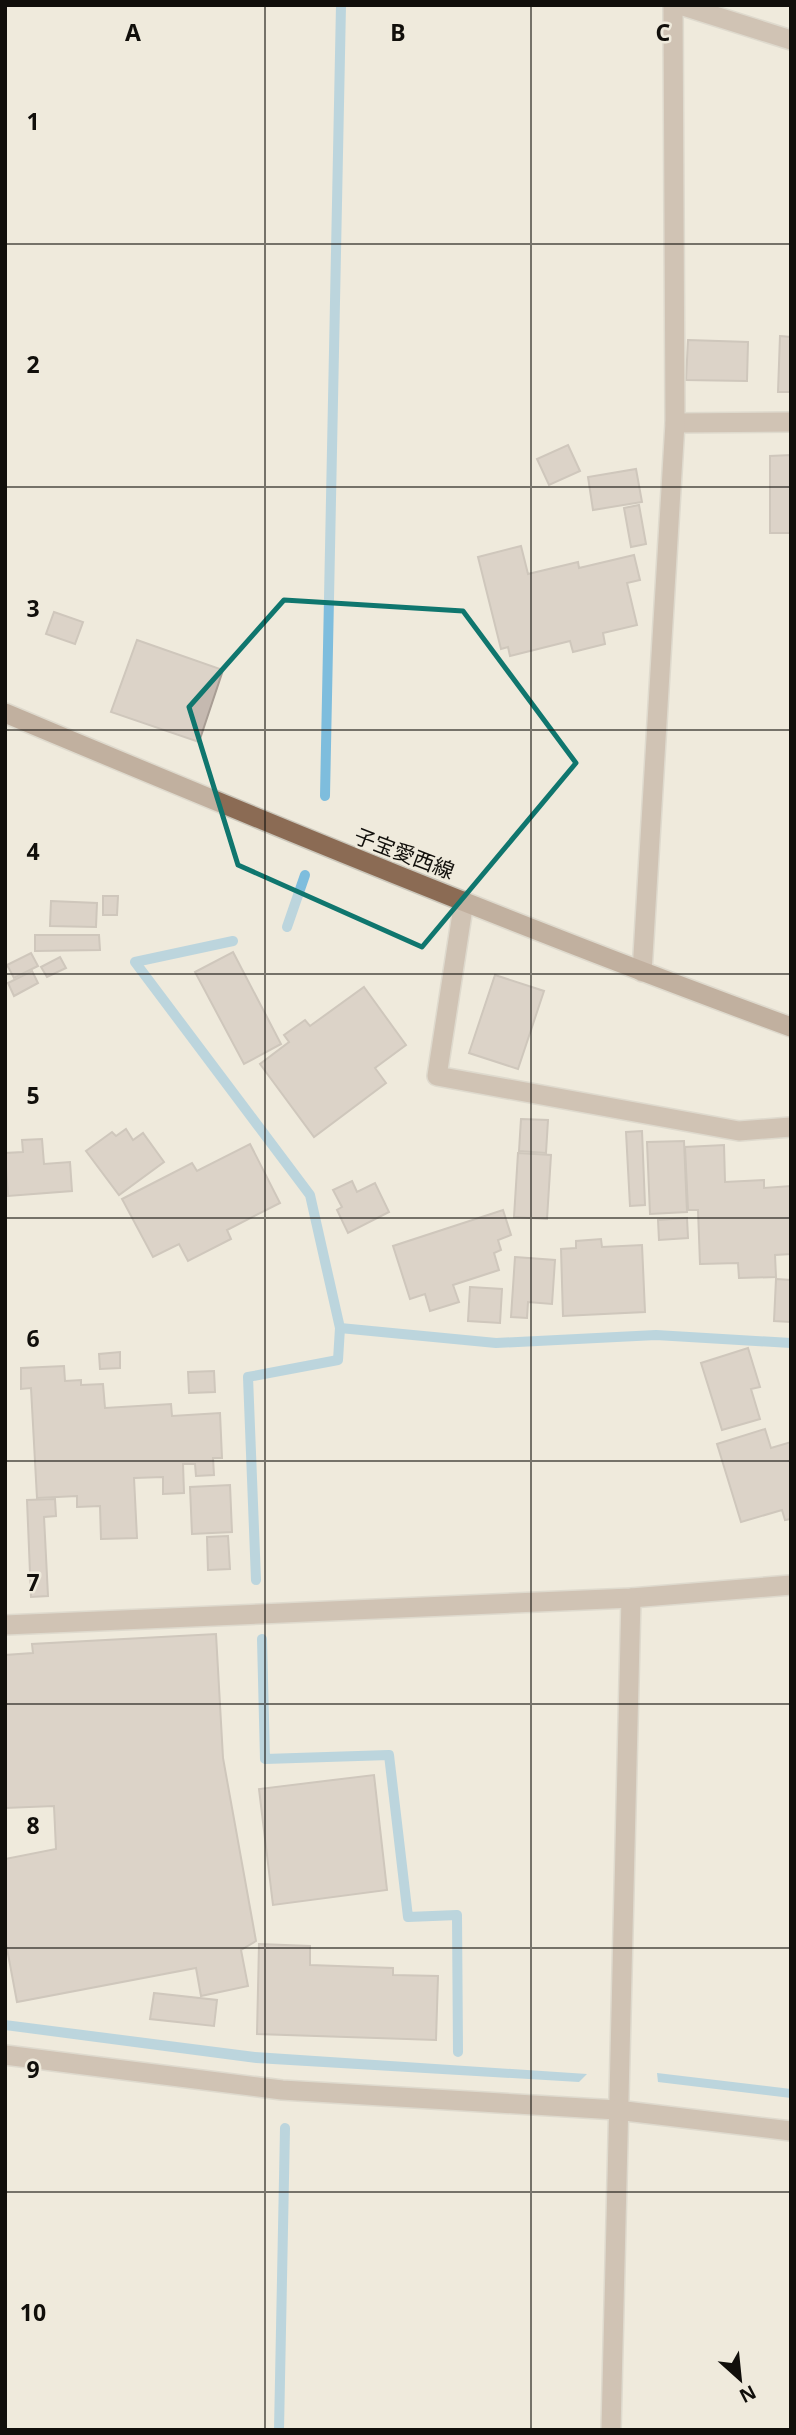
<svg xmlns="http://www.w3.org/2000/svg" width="796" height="2435" font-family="'Noto Sans','Noto Sans JP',sans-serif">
	<rect width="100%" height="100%" fill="#efeadc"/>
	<g fill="#7ebddd">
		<path d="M5,2020L255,2052L587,2074L579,2082L256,2063L5,2030Z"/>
		<path d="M657,2073L791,2089V2098L658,2082Z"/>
	</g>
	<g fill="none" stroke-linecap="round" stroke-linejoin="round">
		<g stroke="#7ebddd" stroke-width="10">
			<path d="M325,796L341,5"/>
			<path d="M287,927L305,875"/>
			<path d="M233,941L135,962L310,1195L340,1328L338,1360L248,1377L256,1580"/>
			<path d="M340,1328L496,1343L656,1335L791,1343"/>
			<path d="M262,1639L265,1759L389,1755L408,1917L457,1915L458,2052"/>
			<path d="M279,2430L285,2128"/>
		</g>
	</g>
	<g fill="#c5b9b0" stroke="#a89d94" stroke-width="2">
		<path d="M780,336L791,337V392H778Z"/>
		<path d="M688,340L748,342L747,381L686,380Z"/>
		<path d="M568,445L580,471L549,485L537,459Z"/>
		<path d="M791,455V533H770V456Z"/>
		<path d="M636,469L642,502L593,510L588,477Z"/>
		<path d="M639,505L646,544L631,547L624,508Z"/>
		<path d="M521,546L528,574L578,562L579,568L634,555L640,580L627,583L637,625L603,633L605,644L573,652L570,641L510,656L508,647L501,649L478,557Z"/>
		<path d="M54,612L83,622L75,644L46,634Z"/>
		<path d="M137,640L223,670L199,742L111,712Z"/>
		<path d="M103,896H118L117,915H103Z"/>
		<path d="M51,901L97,903L96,927L50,926Z"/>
		<path d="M35,935H99L100,950L35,951Z"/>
		<path d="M233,952L281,1044L244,1064L195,972Z"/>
		<path d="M31,953L38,966L14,978L7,965Z"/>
		<path d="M60,957L66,968L47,977L41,967Z"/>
		<path d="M32,971L38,983L14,996L8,983Z"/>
		<path d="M495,975L544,991L518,1069L469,1053Z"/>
		<path d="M364,987L406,1045L375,1068L386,1083L314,1137L260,1064L289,1042L284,1035L305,1020L310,1026Z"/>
		<path d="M521,1119L548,1120L546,1153L519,1151Z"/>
		<path d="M126,1129L133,1140L143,1133L164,1162L119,1195L86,1151L112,1132L116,1136Z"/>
		<path d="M642,1131L645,1205L630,1206L626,1132Z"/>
		<path d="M42,1139L44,1164L70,1162L72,1191L8,1196L5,1153L23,1152L22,1140Z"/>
		<path d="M684,1141L687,1212L650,1214L647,1142Z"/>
		<path d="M250,1144L280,1203L227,1230L231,1239L188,1261L179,1244L153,1257L122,1199L192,1163L197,1171Z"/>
		<path d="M724,1145L725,1182L764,1180V1188L791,1186V1254L775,1255L776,1277L739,1278L738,1263L700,1264L698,1210H688L685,1147Z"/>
		<path d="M518,1153L551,1155L547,1219L514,1217Z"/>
		<path d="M352,1181L357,1192L375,1183L389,1212L348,1233L337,1210L342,1207L333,1190Z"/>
		<path d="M503,1210L511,1235L498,1240L501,1250L494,1253L499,1270L453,1285L459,1302L430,1311L425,1294L410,1299L393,1246Z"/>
		<path d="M687,1218L688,1238L659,1240L658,1220Z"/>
		<path d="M601,1239L602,1247L642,1245L645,1312L563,1316L561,1249L576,1248V1241Z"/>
		<path d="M515,1257L555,1260L552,1304L528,1302L527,1318L511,1317Z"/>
		<path d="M776,1279L791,1280V1322L774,1321Z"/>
		<path d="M470,1287L502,1289L500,1323L468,1321Z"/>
		<path d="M748,1348L760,1387L751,1389L760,1419L722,1430L701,1363Z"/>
		<path d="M120,1352V1368L100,1369L99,1354Z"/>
		<path d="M64,1366L65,1381L81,1380V1385L103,1384L105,1408L171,1404L172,1416L220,1413L222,1458H213L214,1475L196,1476L195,1464H183L184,1493L163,1494V1477L134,1478L137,1538L101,1539L100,1506L77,1507V1496L37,1498L31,1388L21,1389V1368Z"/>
		<path d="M214,1371L215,1392L189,1393L188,1372Z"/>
		<path d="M765,1429L771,1448L791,1442V1519L785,1520L782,1510L741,1522L717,1444Z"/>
		<path d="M230,1485L232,1532L192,1534L190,1487Z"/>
		<path d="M55,1499L56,1516L44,1517L48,1596L31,1597L27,1500Z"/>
		<path d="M228,1536L230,1569L208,1570L207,1537Z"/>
		<path d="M216,1634L223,1758L256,1941L241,1950L248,1986L201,1996L196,1968L17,2002L5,1938V1859L56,1849L54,1806L5,1808V1655L33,1653L32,1644Z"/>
		<path d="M374,1775L387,1890L273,1905L259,1789Z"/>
		<path d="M259,1944L310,1946V1965L393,1968V1975L438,1976L436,2040L257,2034Z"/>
		<path d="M154,1993L217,2000L214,2026L150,2019Z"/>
	</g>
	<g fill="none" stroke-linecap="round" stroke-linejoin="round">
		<g stroke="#cbc7bb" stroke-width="22">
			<g id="minor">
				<path d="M680,5L791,40"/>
				<path d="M675,423L791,422"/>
				<path d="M464,901L437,1076L739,1131L791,1127"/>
				<path d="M642,972L675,423L673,5"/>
				<path d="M5,1625L631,1598L791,1585"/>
				<path d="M611,2430L631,1598"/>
			</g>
		</g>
		<g stroke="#cbc7bb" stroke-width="22">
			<path id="tertiary" d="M5,2055L282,2090L617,2110L791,2131"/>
		</g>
		<g stroke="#cbc7bb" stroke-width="22">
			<path id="secondary" d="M5,713C265,822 526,930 791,1027"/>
		</g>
		<use href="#minor" stroke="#ab9484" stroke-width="19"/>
		<use href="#tertiary" stroke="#ab9484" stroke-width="19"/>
		<use href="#secondary" stroke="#8b6b54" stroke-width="19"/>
	</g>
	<path d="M0 0H796V2435H0ZM284,600L463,611L576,763L422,947L238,865L189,707Z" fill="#efeadc" fill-opacity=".55" fill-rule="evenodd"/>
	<path fill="none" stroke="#0f766e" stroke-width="5" stroke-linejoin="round" d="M284,600L463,611L576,763L422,947L238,865L189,707Z"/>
	<path fill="none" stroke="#110f0b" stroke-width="2" stroke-opacity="0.55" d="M265,5V2430M531,5V2430M5,244H791M5,487H791M5,730H791M5,974H791M5,1218H791M5,1461H791M5,1704H791M5,1948H791M5,2192H791"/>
	<g text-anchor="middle" stroke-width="5" stroke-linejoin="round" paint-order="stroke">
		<g font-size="21" fill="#110f0b" stroke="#efeadc">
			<text transform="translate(404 854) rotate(21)" y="7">子宝愛西線</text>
		</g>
	</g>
	<g font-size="23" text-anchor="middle" font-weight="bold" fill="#110f0b" stroke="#efeadc" stroke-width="5" stroke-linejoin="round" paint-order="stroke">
		<text x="133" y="41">A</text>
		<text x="398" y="41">B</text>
		<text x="663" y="41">C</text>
		<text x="33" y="130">1</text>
		<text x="33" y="373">2</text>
		<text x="33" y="617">3</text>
		<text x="33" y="860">4</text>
		<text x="33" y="1104">5</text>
		<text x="33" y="1347">6</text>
		<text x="33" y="1591">7</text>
		<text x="33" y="1834">8</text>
		<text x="33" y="2078">9</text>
		<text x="33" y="2321">10</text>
	</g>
	<rect width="796" height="2435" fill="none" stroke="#110f0b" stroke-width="14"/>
	<g transform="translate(740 2379) rotate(153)" stroke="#efeadc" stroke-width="5" paint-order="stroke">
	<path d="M0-5L12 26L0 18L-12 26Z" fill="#110f0b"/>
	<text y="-10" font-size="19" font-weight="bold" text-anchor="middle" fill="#110f0b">N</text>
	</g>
</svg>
